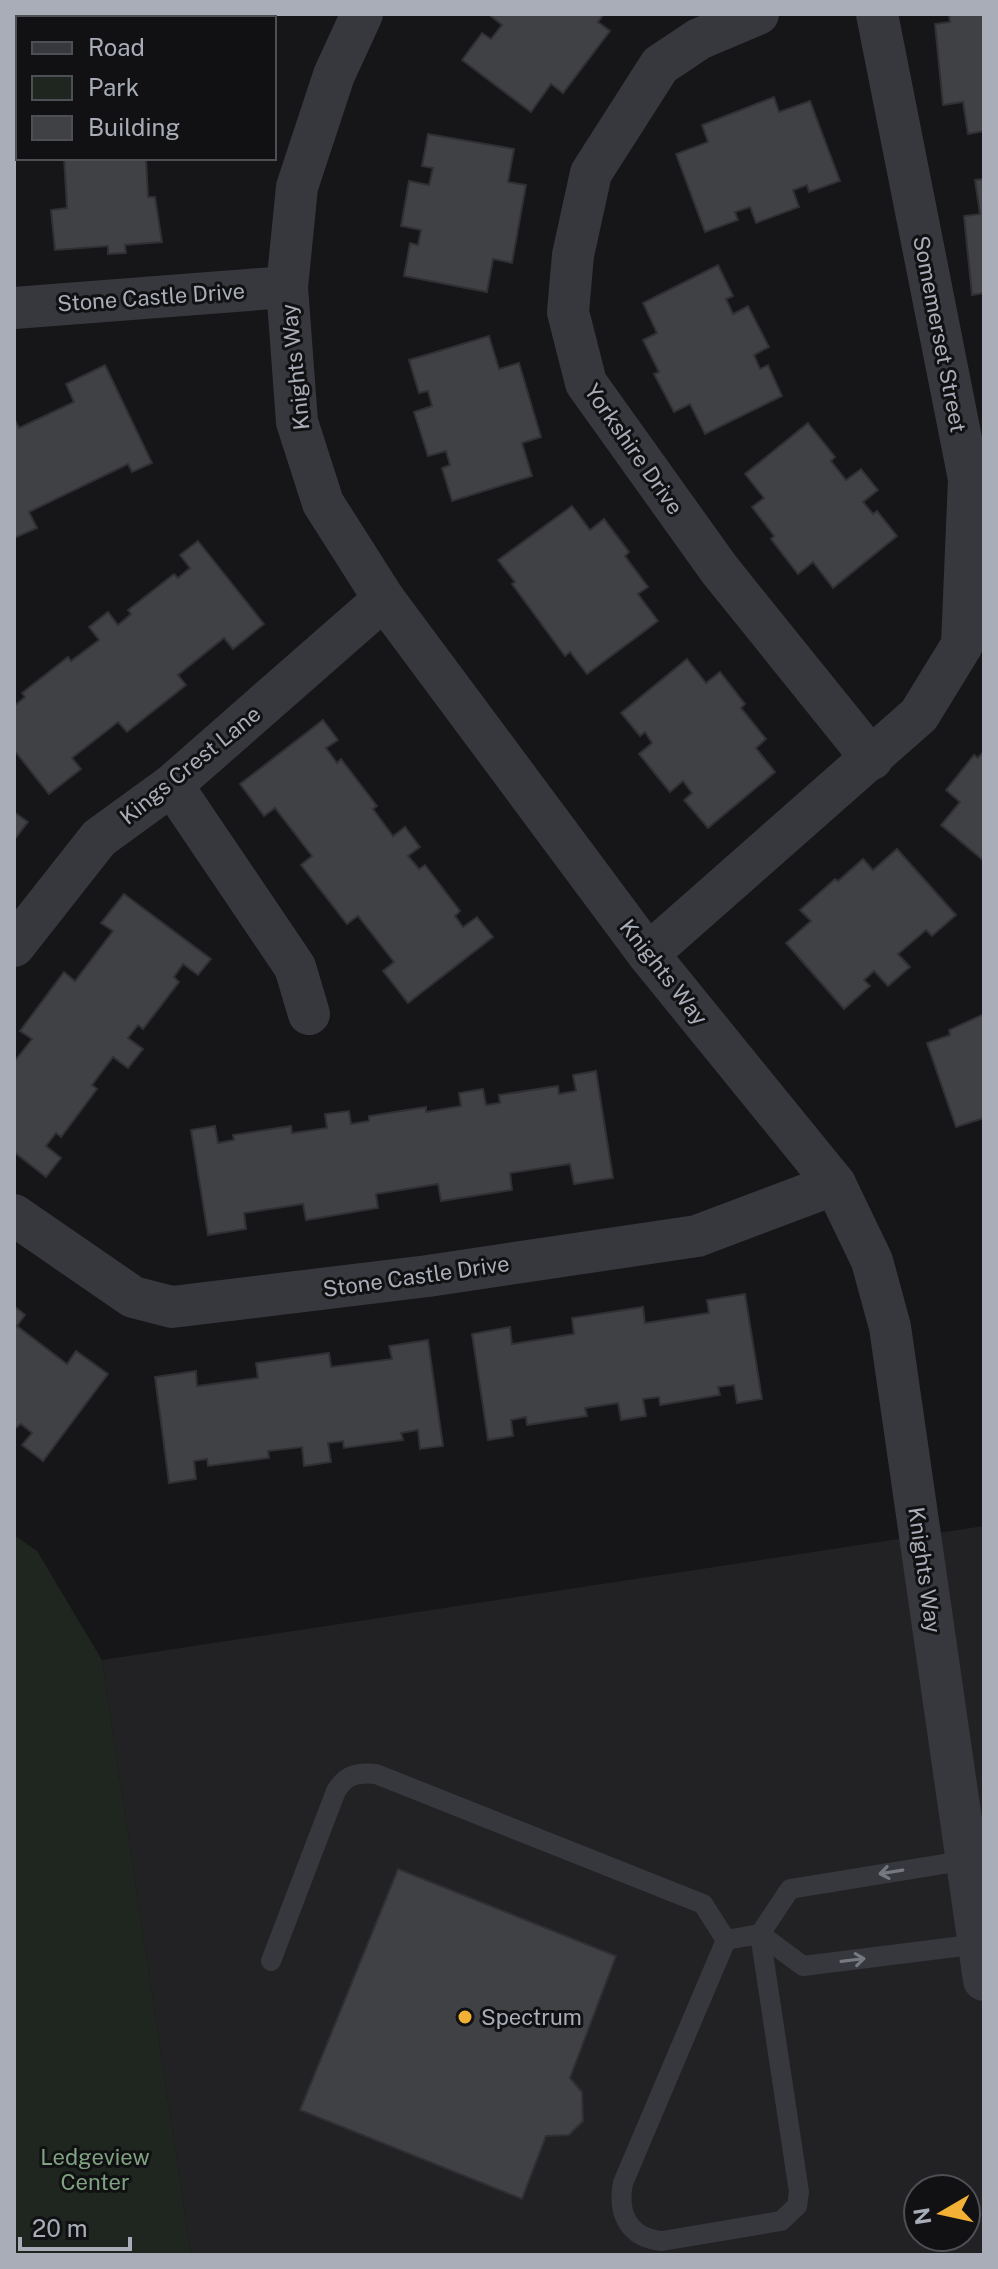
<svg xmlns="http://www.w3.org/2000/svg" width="998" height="2269" font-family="'Public Sans',sans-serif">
	<rect width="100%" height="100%" fill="#161618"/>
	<path fill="#222225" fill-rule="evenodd" d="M984,1526V2255H191L102,1660ZM918,2189H966V2237H918Z"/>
	<path fill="#1e261f" d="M14,1535L37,1551L102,1660L191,2255H14Z"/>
	<g fill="#404145" stroke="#303034" stroke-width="2">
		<path d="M39,14H136V18H54Z"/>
		<path d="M488,14H604L598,22L610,31L563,93L551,84L531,112L462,60L482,33L491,39L502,25Z"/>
		<path d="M949,14H984V131L968,134L963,102L943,105L935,24L950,22Z"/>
		<path d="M774,97L779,112L810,101L840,181L809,192L807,185L793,190L799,207L756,223L750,207L735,212L738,220L705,232L676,154L708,142L702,125Z"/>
		<path d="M428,134L514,149L508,182L526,185L512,263L493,259L487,292L404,276L410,243L418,245L421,230L401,226L409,181L429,185L433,168L422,166Z"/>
		<path d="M64,158H146L148,197H155L162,242L125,245L126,253L108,254V246L55,250L51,210L67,208Z"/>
		<path d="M984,179V293L972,295L964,216L980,214L975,180Z"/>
		<path d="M718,265L733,296L726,299L733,314L748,306L769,347L754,355L760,369L768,365L782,396L705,434L690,404L674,412L654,374L659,372L643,340L657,333L643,303Z"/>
		<path d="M489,336L499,369L519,363L541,437L522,443L532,476L452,501L442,468L450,465L446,451L428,456L414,412L432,406L428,391L419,393L409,360Z"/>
		<path d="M105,365L152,463L132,472L128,464L29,512L37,528L14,538V418L19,428L74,402L66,384Z"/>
		<path d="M808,423L835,457L831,461L846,480L861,469L878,490L863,502L873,514L877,511L897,536L833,588L813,562L798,574L771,539L774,536L752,507L764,498L745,474Z"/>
		<path d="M572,506L590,530L604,519L629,552L625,556L648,587L638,594L658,621L587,674L570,652L565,656L512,584L515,582L498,560Z"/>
		<path d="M198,541L264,624L233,649L224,638L178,675L186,685L127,732L118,722L72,758L81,769L49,794L14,750V706L25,697L22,693L68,657L71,661L99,640L89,627L108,612L118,625L131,614L128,610L174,574L178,578L190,568L180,555Z"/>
		<path d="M687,659L706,683L720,672L745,704L741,708L766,739L756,748L775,772L708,828L684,800L692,793L683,781L670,792L639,754L652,743L645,732L640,736L621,713Z"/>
		<path d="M323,720L338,740L326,748L337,763L341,759L377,806L373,809L393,836L405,827L420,847L408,856L419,869L425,865L460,911L455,916L463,927L477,917L493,937L408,1003L383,971L394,962L358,916L347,924L301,865L312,856L275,808L264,816L240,784Z"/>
		<path d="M984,751V861L941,825L960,802L946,790L974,755L978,758Z"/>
		<path d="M14,812L28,822L14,840Z"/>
		<path d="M897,849L956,915L932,936L926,930L898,954L910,967L888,986L874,971L864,980L870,986L844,1009L786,943L811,921L800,910L835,879L838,881L863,859L873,870Z"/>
		<path d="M124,894L211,959L198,975L183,964L174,977L179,982L143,1029L138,1025L128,1038L143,1049L128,1068L113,1057L92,1085L97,1089L61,1137L56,1133L46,1146L61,1158L46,1177L14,1152V1062L32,1039L20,1031L64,972L75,981L113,931L101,923Z"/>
		<path d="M984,1014V1118L956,1127L927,1043L950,1035L949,1030Z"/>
		<path d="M596,1071L613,1178L574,1184L570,1164L510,1173L512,1190L441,1201L438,1184L376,1194L378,1208L306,1220L303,1204L244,1213L246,1229L208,1235L191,1130L215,1126L218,1143L234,1140L233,1135L291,1126L292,1133L327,1128L325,1114L349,1111L351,1124L369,1121V1116L426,1107V1112L461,1106L459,1093L483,1089L486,1105L500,1103L499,1095L558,1086L559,1094L576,1091L573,1075Z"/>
		<path d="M745,1294L762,1399L737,1403L734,1385L718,1387L720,1395L660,1405L659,1397L643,1399L646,1416L621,1420L618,1403L585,1408L587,1416L527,1425L526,1417L511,1420L513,1436L488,1440L472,1334L510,1327L512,1344L574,1334L572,1318L643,1307L645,1323L709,1313L707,1300Z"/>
		<path d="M14,1306L25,1315L17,1326L67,1364L76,1351L108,1374L43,1461L22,1445L32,1433L21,1424L14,1429Z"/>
		<path d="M428,1340L443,1446L420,1449L418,1430L401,1433L403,1440L344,1448L343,1441L328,1443L331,1462L304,1466L302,1447L268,1451L269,1458L208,1466L207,1459L194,1461L196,1479L169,1483L155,1377L196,1371L197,1386L258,1378L256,1363L329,1353L331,1367L392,1359L389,1346Z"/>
		<path d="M398,1869L616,1956L570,2078L582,2092L583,2121L569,2135L546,2136L522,2199L300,2110Z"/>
	</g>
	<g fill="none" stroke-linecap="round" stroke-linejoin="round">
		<g stroke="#37383d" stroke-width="20">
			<path d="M968,1860L790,1889L760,1934L803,1966L979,1944"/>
			<path d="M271,1961L336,1791C346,1775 356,1772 376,1774L703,1904L726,1940L623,2183C617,2214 629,2238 662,2241L781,2221L797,2206L799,2192L760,1934L726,1940"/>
		</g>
		<g stroke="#37383d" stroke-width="42">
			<path d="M362,14L334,75L297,187L287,287L297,422L323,503L384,599L648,954L835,1184L872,1261L890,1327L984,1980"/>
			<path d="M758,14L699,39L660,65L591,173L573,255L568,312L586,383L719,569L872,759"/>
			<path d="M14,308L287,287"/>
			<path d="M172,785L295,967L309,1014"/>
			<path d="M14,946L99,838L172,785L384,599"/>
			<path d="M648,954L919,715L962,645L969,479L877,14"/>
			<path d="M14,1215L133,1297L172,1307L428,1276L697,1236L835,1184"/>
		</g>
	</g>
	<defs><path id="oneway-shaft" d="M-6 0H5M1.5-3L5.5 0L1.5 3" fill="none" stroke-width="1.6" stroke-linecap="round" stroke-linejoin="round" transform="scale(2)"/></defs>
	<g stroke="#757881">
		<use href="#oneway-shaft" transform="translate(891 1872) rotate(171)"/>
		<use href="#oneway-shaft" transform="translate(853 1960) rotate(-7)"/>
	</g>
	<circle fill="#f2b134" stroke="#111113" stroke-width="3" cx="465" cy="2017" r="8"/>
	<g text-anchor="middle" stroke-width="6" stroke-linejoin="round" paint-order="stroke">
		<g font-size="22" fill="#a8adb8" stroke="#111113">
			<text transform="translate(151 297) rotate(-4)" y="8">Stone Castle Drive</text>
			<text transform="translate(940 334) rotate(79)" y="8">Somemerset Street</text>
			<text transform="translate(295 367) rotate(-96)" y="8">Knights Way</text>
			<text transform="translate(634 449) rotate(55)" y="8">Yorkshire Drive</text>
			<text transform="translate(190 765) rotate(-39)" y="8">Kings Crest Lane</text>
			<text transform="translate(664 972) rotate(52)" y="8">Knights Way</text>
			<text transform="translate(416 1276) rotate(-8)" y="8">Stone Castle Drive</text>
			<text transform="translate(925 1570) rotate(82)" y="8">Knights Way</text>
		</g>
		<g font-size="22" fill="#a8adb8" stroke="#111113" text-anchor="start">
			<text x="481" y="2025">Spectrum</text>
		</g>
		<g font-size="22" fill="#7fa381" stroke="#111113">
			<text x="95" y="2165">Ledgeview<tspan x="95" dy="25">Center</tspan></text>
		</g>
	</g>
	<rect width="998" height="2269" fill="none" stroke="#a8adb8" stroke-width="32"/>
	<rect x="16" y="16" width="260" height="144" fill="#111113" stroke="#4d4f55" stroke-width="2"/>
	<rect x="32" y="42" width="40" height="12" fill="#37383d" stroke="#4d4f55" stroke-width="2"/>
	<text x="88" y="56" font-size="24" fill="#a8adb8">Road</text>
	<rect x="32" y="76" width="40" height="24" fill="#1e261f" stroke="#4d4f55" stroke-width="2"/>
	<text x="88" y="96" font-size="24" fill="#a8adb8">Park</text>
	<rect x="32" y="116" width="40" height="24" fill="#404145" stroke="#4d4f55" stroke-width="2"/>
	<text x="88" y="136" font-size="24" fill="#a8adb8">Building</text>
	<g transform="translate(942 2213) rotate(261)"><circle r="38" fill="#111113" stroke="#4d4f55" stroke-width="2"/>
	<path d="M0-6L14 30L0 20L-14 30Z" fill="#f2b134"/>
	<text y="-12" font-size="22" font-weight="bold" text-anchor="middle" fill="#a8adb8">N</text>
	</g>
	<path d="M20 2237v12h110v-12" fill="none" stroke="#a8adb8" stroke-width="4"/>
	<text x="32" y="2237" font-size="24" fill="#a8adb8" stroke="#111113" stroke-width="6" paint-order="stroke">20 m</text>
</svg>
